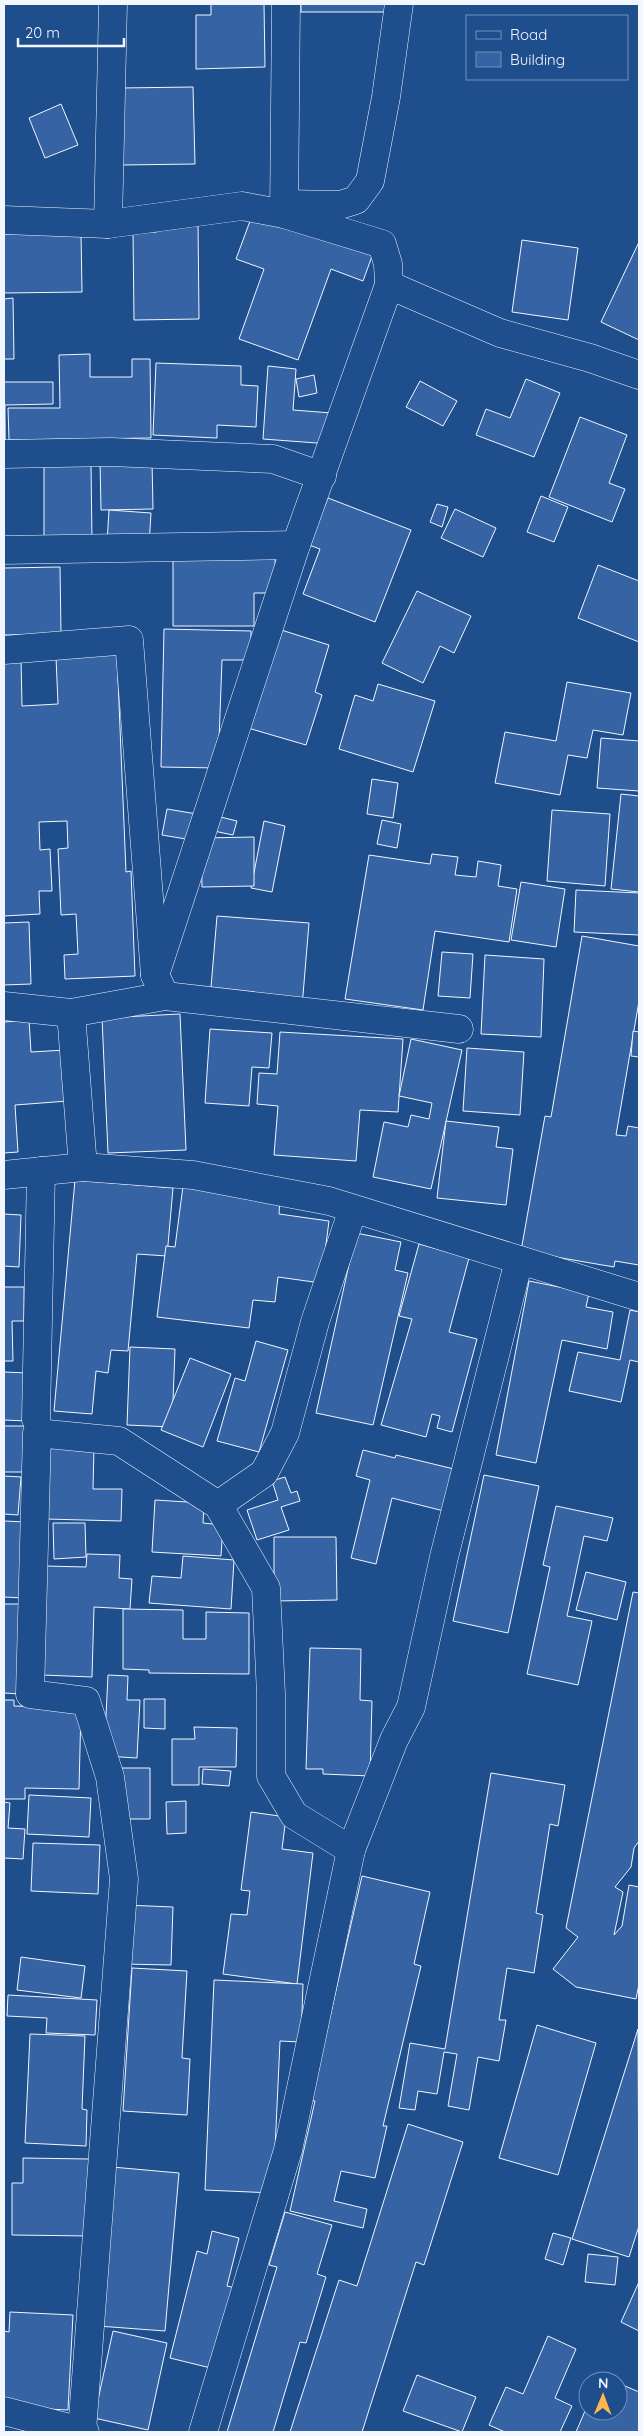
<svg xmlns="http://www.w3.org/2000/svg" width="643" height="2436" font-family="Quicksand,sans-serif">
	<rect width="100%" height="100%" fill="#1f4e8c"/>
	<g fill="#3563a3" stroke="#f2f6ff">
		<path d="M211,4H264L265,67L196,69V15H211Z"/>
		<rect x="301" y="4" width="89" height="8"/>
		<path d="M193,87L195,164L122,165L120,88Z"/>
		<path d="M61,104L78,145L45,158L29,118Z"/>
		<path d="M253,213L375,248L363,281L331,269L298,360L239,339L264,269L236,259Z"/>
		<path d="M157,220H198L199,319L134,320L133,232H157Z"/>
		<path d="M81,233L82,292L4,293V234Z"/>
		<path d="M522,240L578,248L568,320L512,312Z"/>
		<path d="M639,242V340L601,322Z"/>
		<path d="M13,298L14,359H4V299Z"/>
		<path d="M90,354V377H132V359H150L151,438L9,440L8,408H60L59,355Z"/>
		<path d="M156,363L241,366V385L258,386L256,427L217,425V438L153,435Z"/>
		<path d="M268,366L296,369L293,410L332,413L330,444L263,439Z"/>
		<path d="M314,375L317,393L299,397L296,379Z"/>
		<path d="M526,379L560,393L534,457L476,435L486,409L510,418Z"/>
		<path d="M420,381L457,401L443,426L406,407Z"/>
		<path d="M4,382H53V404L5,405V444Z"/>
		<path d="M580,417L627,435L609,483L625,489L612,522L549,497Z"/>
		<path d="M100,461H152L153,509L101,510Z"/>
		<path d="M44,464H91L92,541H44Z"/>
		<path d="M541,496L568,507L554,542L527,532Z"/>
		<path d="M328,498L411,530L375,622L303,594L320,549L309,545Z"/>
		<path d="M437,504L448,507L442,527L430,522Z"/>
		<path d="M455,509L496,528L483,557L441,538Z"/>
		<path d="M109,510L151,513L149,546L107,543Z"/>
		<path d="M173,558H275L276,593H254V626H173Z"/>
		<path d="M598,565L639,581V642L578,618Z"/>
		<path d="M60,567L61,634L4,635V568Z"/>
		<path d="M417,591L471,616L454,653L440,646L423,683L382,663Z"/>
		<path d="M164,629L251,631V660H222L218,768L161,767Z"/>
		<path d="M278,629L329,645L315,692L322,695L306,745L248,728Z"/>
		<path d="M117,655L126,872L131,871L135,976L65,979L64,955L78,954L76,914L61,915L58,849L68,848L67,821L39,822L40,850L50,849L52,891H39L40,914L4,916V659H21L22,706L58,704L56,657Z"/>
		<path d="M567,682L631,693L623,735L593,730L587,758L568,755L560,795L495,783L505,732L556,741Z"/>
		<path d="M378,684L435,701L413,772L339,749L355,695L373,701Z"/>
		<path d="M601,738L639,741V791L597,788Z"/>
		<path d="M372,779L398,783L393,818L367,814Z"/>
		<path d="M621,794L639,796V892L611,889Z"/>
		<path d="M167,809L197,814L192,840L162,835Z"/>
		<path d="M552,810L610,814L605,886L547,881Z"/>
		<path d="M212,815L237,821L233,835L209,830Z"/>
		<path d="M382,820L401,824L397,848L377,844Z"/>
		<path d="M264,821L285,826L272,892L251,888Z"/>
		<path d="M254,837V886L202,887L201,838Z"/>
		<path d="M432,854L458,857L455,875L476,877L478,861L501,865L498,886L517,889L509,942L435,931L423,1010L345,999L369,855L430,864Z"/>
		<path d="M521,882L565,889L556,947L511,940Z"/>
		<path d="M576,890L639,893V935L574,932Z"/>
		<path d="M217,916L309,923L302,1007L210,999Z"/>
		<path d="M29,922L31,984L4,985V923Z"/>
		<path d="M582,936L639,946V1001L616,1135L626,1136L628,1126L639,1128V1265L615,1261L614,1267L521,1251L545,1116L551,1117Z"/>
		<path d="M442,952L473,954L470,998L438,996Z"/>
		<path d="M485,955L544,959L541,1037L481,1034Z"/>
		<path d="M180,1014L186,1150L108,1153L102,1018Z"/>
		<path d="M29,1020L31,1052L65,1050L68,1101L15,1105L18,1152L4,1153V1022Z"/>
		<path d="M210,1029L272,1033L269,1068L252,1067L249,1106L205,1103Z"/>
		<path d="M633,1031L639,1032V1057L631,1056Z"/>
		<path d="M280,1032L403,1039L398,1112L360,1110L356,1161L274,1155L278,1106L257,1104L259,1073L277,1074Z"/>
		<path d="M411,1039L462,1050L431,1189L373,1177L384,1122L408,1127L411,1115L429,1119L432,1103L399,1096Z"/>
		<path d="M467,1048L524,1052L520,1115L463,1111Z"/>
		<path d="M446,1121L499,1127L496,1147L513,1149L506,1205L437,1198Z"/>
		<path d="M75,1180L173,1188L167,1256L137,1254L128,1351L111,1350L108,1373L96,1371L92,1414L54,1411Z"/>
		<path d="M183,1186L280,1198L279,1214L329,1221L321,1283L278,1277L275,1302L253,1300L249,1328L157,1317L166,1246L175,1247Z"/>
		<path d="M4,1214L21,1215L19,1267L4,1266Z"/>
		<path d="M356,1233L401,1242L395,1270L408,1273L373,1425L316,1413Z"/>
		<path d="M419,1244L469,1258L449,1332L477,1339L452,1432L437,1428L440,1416L432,1414L426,1437L381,1425L412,1319L399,1316Z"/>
		<path d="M529,1281L589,1293L586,1307L613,1312L607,1349L562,1340L536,1463L496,1455Z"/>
		<path d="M4,1287H24V1321H12L13,1361H4Z"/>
		<path d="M630,1310L639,1312V1362L630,1360L621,1402L569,1391L578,1352L620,1360Z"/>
		<path d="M256,1341L288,1350L259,1452L217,1441L235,1378L245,1381Z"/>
		<path d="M130,1347L175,1349L172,1427L127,1425Z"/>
		<path d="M190,1358L231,1374L203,1447L161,1430Z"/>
		<path d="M4,1372L28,1373L26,1421L4,1420Z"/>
		<rect x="4" y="1426" width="21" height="46"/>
		<path d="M48,1446L94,1447L93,1489H122L121,1521L46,1519Z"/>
		<path d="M363,1450L395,1458L396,1455L454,1469L444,1511L392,1498L376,1564L351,1558L370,1480L356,1476Z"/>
		<path d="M484,1475L539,1486L508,1633L453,1621Z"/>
		<path d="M4,1476L21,1477L18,1515L4,1514Z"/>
		<path d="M285,1477L291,1493L297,1491L300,1501L281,1507L289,1530L257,1540L247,1510L278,1500L272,1481Z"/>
		<path d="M155,1500L204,1503L203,1523L223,1525L221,1556L152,1552Z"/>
		<path d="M556,1506L613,1518L607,1541L584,1536L567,1616L592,1621L578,1685L527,1674L550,1567L543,1565Z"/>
		<path d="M4,1521L27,1522L24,1598L4,1597Z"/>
		<path d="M53,1523H85L86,1557L54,1559Z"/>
		<path d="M274,1537H336L337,1600L274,1601Z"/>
		<path d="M87,1554L120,1555L119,1578L132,1579L130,1609L94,1607L92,1677L42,1675L46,1566L86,1567Z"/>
		<path d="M183,1556L234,1560L231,1609L149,1603L152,1576L181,1578Z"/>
		<path d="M586,1572L626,1582L617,1620L576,1610Z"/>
		<path d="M633,1592L639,1593V1841L634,1848L631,1867L615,1887L623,1892L614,1935L622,1926L629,1885L639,1887V1984L636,1999L576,1987L553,1969L578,1937L566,1928Z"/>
		<path d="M4,1604H32L20,1694L4,1693Z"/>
		<path d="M123,1609L183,1610V1639H206V1612L249,1613V1674L149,1673V1670L123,1669Z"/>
		<path d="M310,1648L361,1649L360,1700L372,1701L370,1776L323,1774V1769H306Z"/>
		<path d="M108,1675L128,1676L127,1700H140L137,1758L104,1756Z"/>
		<path d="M144,1699H165V1729L144,1728Z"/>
		<path d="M4,1700H14V1706L81,1708L79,1789L25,1788V1799H4Z"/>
		<path d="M194,1727L237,1728L236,1767H199V1785H172V1739H195Z"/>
		<path d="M118,1768H150V1819H119Z"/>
		<path d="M203,1769L231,1771L229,1786L202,1784Z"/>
		<path d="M491,1773L565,1785L558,1826L550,1824L536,1913L543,1915L534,1973L507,1968L499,2020H506L499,2061L478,2057L469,2110L448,2106L457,2054L444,2052L437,2094L418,2091L415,2110L399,2108L410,2043L445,2049Z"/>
		<path d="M29,1795L91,1798L89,1837L27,1834Z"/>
		<path d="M186,1801V1833L167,1834L166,1802Z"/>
		<path d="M4,1802L10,1803L8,1828L25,1829L23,1859L4,1858V1861Z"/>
		<path d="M251,1812L286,1817L282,1849L313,1853L297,1984L223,1974L231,1914L247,1915L250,1891L241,1890Z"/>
		<path d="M33,1843L100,1845L98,1894L31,1891Z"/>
		<path d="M362,1876L430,1892L414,1964L421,1966L383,2126H387L375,2178L341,2171L334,2201L367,2209L363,2228L290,2211L315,2101L311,2100Z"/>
		<path d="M125,1905L173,1907L171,1965L123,1964Z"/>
		<path d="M21,1957L85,1966L81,1998L17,1990Z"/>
		<path d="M132,1968L187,1971L182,2058L190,2059L187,2115L123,2111Z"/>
		<path d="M214,1980L303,1984L301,2042L280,2041L273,2193L205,2190Z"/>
		<path d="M8,1995L97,2000L95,2035L46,2033L47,2018L7,2016Z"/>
		<path d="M537,2025L596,2043L558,2175L499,2158Z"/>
		<path d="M638,2029L639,2226L629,2257L572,2239Z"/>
		<path d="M30,2034L85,2036L82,2109L87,2110L86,2146L25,2143Z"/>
		<path d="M408,2124L463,2142L424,2265L416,2262L362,2432H290L339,2280L357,2286Z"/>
		<path d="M23,2158L90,2159V2236L12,2235V2183H23Z"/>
		<path d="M112,2167L179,2173L165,2331L98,2326Z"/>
		<path d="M285,2212L332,2225L317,2274L326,2277L306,2343L300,2342L273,2432H227L277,2267L269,2265Z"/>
		<path d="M212,2231L239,2238L227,2286L240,2289L219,2370L170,2358L197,2251L207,2254Z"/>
		<path d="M553,2233L571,2238L563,2265L545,2259Z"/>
		<path d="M588,2254L618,2257L615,2285L585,2282Z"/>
		<path d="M639,2282V2331L621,2322Z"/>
		<path d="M10,2312L73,2315L68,2410L4,2407V2331L9,2332Z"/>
		<path d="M113,2331L167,2343L148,2430L94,2418Z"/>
		<path d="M548,2336L576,2349L555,2398L572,2406L560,2432H505L489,2425L506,2387L523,2394Z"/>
		<path d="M417,2375L476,2397L462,2432L403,2411Z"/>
		<path d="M600,2376L613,2381H598Z"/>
		<path d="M618,2383L639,2392V2432H576L588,2404V2411H618Z"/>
	</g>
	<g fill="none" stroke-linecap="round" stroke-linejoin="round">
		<g stroke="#f2f6ff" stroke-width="29">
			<g id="street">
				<path d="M284,204L340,205L356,200L370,181L386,97L399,4"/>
				<path d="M284,214L286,4"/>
				<path d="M4,220L108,224L242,206L284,214L382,244L388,264L389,285L500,333L590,358L639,375"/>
				<path d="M108,224L113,4"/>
				<path d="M4,454L111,452L273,459L322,476"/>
				<path d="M4,550L296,545"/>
				<path d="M4,650L129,640L155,975L165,996"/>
				<path d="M155,975L296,545L389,285"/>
				<path d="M4,1006L71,1013L165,996L459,1029"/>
				<path d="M71,1013L83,1167"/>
				<path d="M4,1175L83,1167L193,1175L329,1201L639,1297"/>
				<path d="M36,1419L41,1171"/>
				<path d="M218,1505L264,1473L285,1433L315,1322L353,1209"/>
				<path d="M351,1850L394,1740L411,1707L444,1557L519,1260"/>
				<path d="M4,2411L85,2432"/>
				<path d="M82,2431L124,1879L110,1777L86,1701L30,1694L37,1433L119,1441L218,1505L266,1588L271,1694V1776L294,1815L351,1850L288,2150L203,2432"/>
			</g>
		</g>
		<use href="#street" stroke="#1f4e8c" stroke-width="28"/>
	</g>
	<rect width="643" height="2436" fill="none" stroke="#f2f6ff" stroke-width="10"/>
	<rect x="466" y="15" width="162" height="65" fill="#1f4e8c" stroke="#7391ba"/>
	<rect x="476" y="31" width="25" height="8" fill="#1f4e8c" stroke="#7391ba"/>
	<text x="510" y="40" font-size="15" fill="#f2f6ff">Road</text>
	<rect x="476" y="52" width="25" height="15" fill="#3563a3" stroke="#7391ba"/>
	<text x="510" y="65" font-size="15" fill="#f2f6ff">Building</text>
	<g transform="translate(603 2396) rotate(1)"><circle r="24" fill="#1f4e8c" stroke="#7391ba"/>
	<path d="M0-4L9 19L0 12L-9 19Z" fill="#ffb74d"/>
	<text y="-8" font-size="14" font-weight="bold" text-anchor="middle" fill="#f2f6ff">N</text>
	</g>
	<path d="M18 38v8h106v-8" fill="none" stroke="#f2f6ff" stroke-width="2.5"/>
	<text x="25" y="38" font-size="15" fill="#f2f6ff" stroke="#1f4e8c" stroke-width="4" paint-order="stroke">20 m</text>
</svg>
